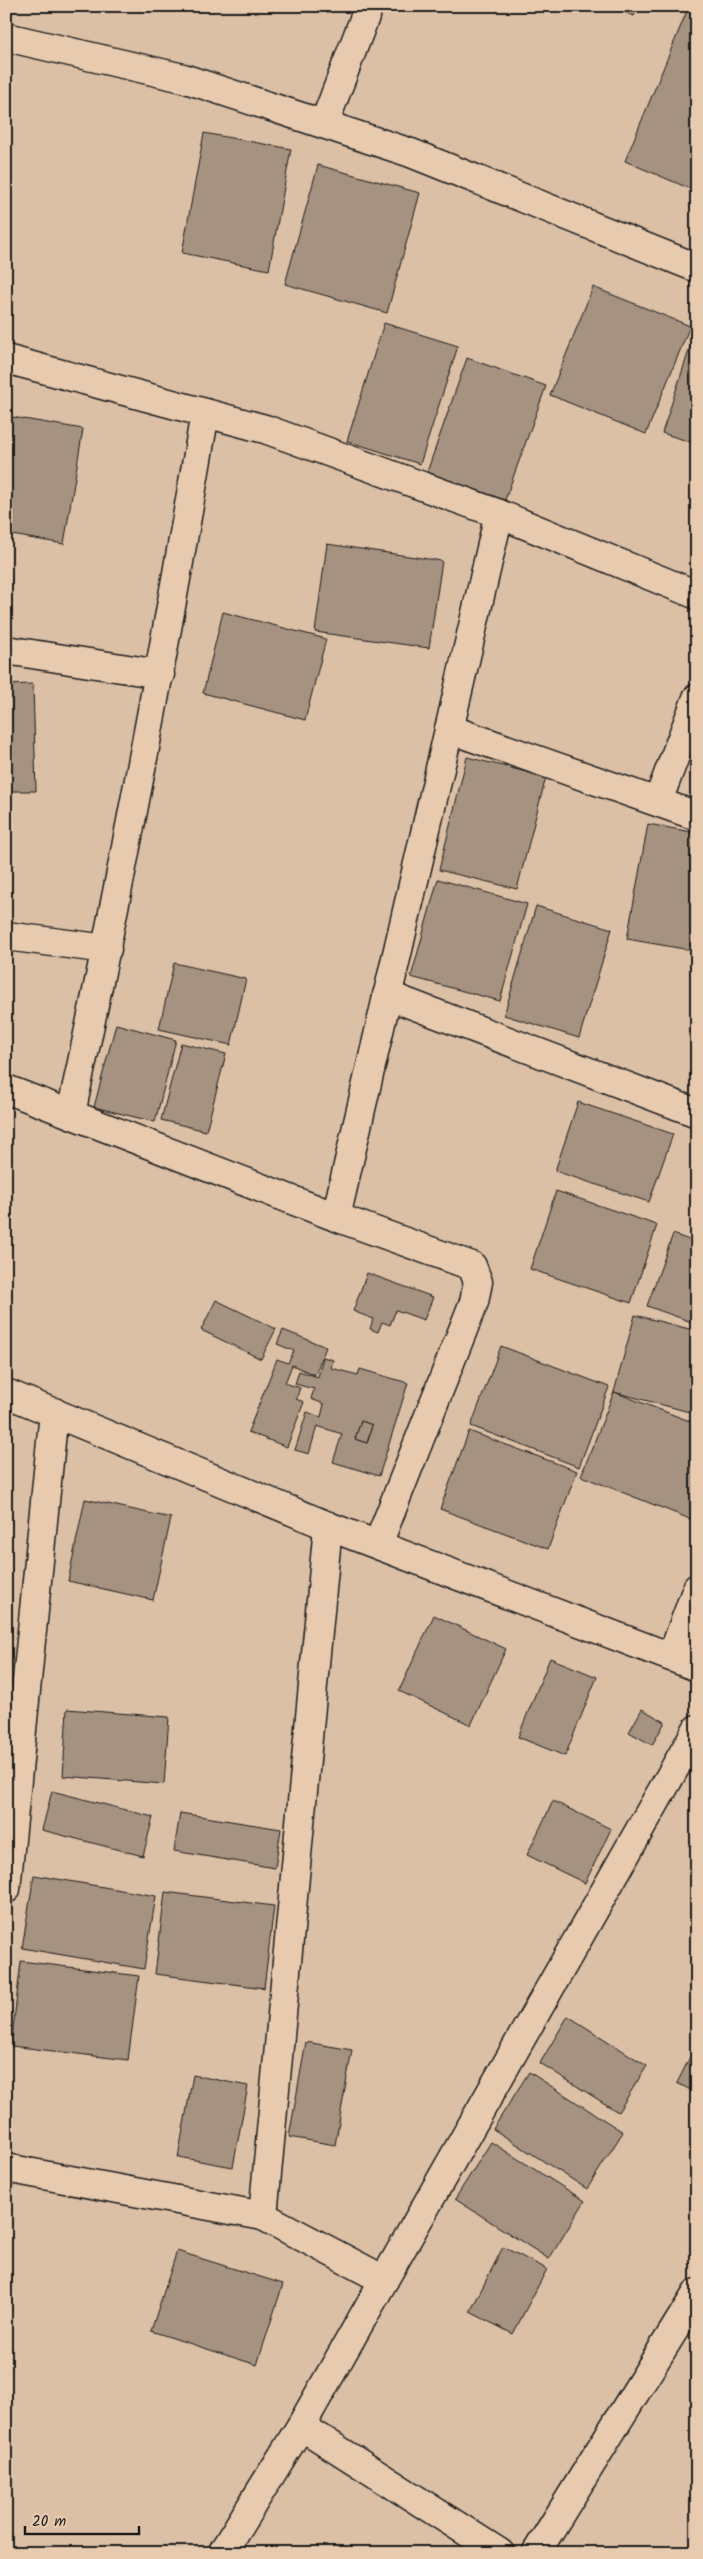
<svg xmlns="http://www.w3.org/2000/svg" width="703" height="2559" font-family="Kalam,sans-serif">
	<rect width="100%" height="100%" fill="#dcc0a6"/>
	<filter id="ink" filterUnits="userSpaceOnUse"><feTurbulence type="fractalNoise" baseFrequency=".02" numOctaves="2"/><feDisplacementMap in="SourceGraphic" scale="10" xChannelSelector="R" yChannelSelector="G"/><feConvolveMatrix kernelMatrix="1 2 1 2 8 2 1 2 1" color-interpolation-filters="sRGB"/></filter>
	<g filter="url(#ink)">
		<g fill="#a69280" stroke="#1c1c1c" fill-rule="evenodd">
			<path d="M608,6H638L634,16Z"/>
			<path d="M689,6H697V180L693,190L625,161Z"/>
			<path d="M204,133L291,149L269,270L182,253Z"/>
			<path d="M318,165L420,193L387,313L285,284Z"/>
			<path d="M593,287L690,326L646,434L550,395Z"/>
			<path d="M384,323L458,346L420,464L347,441Z"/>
			<path d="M696,329H697V444L662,433Z"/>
			<path d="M467,358L546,386L505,500L427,472Z"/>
			<path d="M6,416L83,429L64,544L6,534Z"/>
			<path d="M327,544L442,561L429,648L315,632Z"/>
			<path d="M223,612L326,639L305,720L203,693Z"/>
			<path d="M33,684L36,791H6V685Z"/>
			<path d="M467,757L546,777L517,889L439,870Z"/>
			<path d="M648,824L697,833V914L690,950L627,939Z"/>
			<path d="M438,879L527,904L500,1001L411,977Z"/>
			<path d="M536,906L612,929L579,1038L504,1015Z"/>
			<path d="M174,963L246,979L231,1045L159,1029Z"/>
			<path d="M116,1024L176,1040L155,1122L94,1107Z"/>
			<path d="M181,1043L226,1054L206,1131L161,1120Z"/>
			<path d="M578,1102L673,1134L649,1202L555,1171Z"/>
			<path d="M556,1191L657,1225L631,1303L530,1269Z"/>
			<path d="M673,1234L697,1243V1324L647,1306Z"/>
			<path d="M367,1273L433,1297L424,1320L396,1310L390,1325L382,1322L378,1332L370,1329L373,1319L353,1311Z"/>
			<path d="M216,1300L276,1329L261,1359L201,1330Z"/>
			<path d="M635,1315L697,1331V1414L614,1392Z"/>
			<path d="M283,1330L326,1347L315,1375L292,1365L285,1383L300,1388L296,1399L304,1402L287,1447L248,1432L277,1359L288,1363L294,1351L277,1344Z"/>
			<path d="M501,1346L609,1387L579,1467L471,1426Z"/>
			<path d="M323,1357L333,1360L331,1368L358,1375L360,1369L408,1383L379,1476L333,1462L342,1434L317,1426L309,1454L295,1450L307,1412L321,1417L324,1404L311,1399L314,1389L295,1384L299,1371L318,1377ZM361,1421L372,1425L367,1443L355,1439Z"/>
			<path d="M614,1392L697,1424V1501L690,1519L581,1476Z"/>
			<path d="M361,1421L372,1425L367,1443L355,1439Z"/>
			<path d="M469,1431L577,1471L548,1549L440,1509Z"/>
			<path d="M85,1499L171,1518L153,1600L68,1581Z"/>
			<path d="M434,1615L506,1649L471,1725L399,1691Z"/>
			<path d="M550,1658L597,1677L565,1756L518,1737Z"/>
			<path d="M67,1709L169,1717L164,1784L63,1776Z"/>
			<path d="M642,1709L665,1722L652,1745L629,1732Z"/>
			<path d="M52,1791L153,1817L143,1856L42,1830Z"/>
			<path d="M553,1801L611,1829L585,1883L527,1855Z"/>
			<path d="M180,1813L281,1829L275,1868L174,1851Z"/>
			<path d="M34,1875L156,1896L144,1969L22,1948Z"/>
			<path d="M165,1892L274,1906L264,1988L155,1974Z"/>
			<path d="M21,1961L139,1976L128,2060L11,2046Z"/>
			<path d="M568,2016L647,2066L618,2112L540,2063Z"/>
			<path d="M306,2042L352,2050L335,2145L289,2137Z"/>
			<path d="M697,2043V2093L677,2083Z"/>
			<path d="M529,2072L623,2132L587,2189L493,2129Z"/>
			<path d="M193,2075L248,2086L233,2167L178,2157Z"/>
			<path d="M491,2142L585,2201L549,2259L455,2199Z"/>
			<path d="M503,2247L547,2269L513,2334L470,2312Z"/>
			<path d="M177,2251L283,2284L257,2365L151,2331Z"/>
		</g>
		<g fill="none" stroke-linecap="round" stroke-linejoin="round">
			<g stroke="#1c1c1c" stroke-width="31">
				<g id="minor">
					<path d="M6,37L183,78L411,153L697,268"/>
					<path d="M324,124L369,6"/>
					<path d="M6,359L265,429L499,514L697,595"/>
					<path d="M6,650L160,674"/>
					<path d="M449,729L697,816"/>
					<path d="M658,801L697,698"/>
					<path d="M6,936L107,949"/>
					<path d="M387,995L697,1113"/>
					<path d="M6,1089L336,1217L472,1266L478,1282L474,1302L378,1544"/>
					<path d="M71,1113C122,881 165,647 205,413"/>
					<path d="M336,1217L499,514"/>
					<path d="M6,1393L328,1526L697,1667"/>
					<path d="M672,1656L697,1588"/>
					<path d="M6,1889L54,1412"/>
					<path d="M6,2168L263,2216L384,2280"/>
					<path d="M263,2216L328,1526"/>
					<path d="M301,2426L500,2553"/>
					<path d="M222,2553L301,2426L697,1729"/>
					<path d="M536,2553L697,2293"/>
				</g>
			</g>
			<use href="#minor" stroke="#e8cbaf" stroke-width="28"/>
		</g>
	</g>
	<rect width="703" height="2559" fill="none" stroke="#e8cbaf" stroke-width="25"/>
	<rect x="12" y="12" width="678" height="2534" fill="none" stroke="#1c1c1c" stroke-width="2" filter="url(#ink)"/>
	<path d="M25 2526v8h114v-8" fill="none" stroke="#1c1c1c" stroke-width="2.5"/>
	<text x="32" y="2526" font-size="15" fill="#1c1c1c" stroke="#e8cbaf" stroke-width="4" paint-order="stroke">20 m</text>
</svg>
